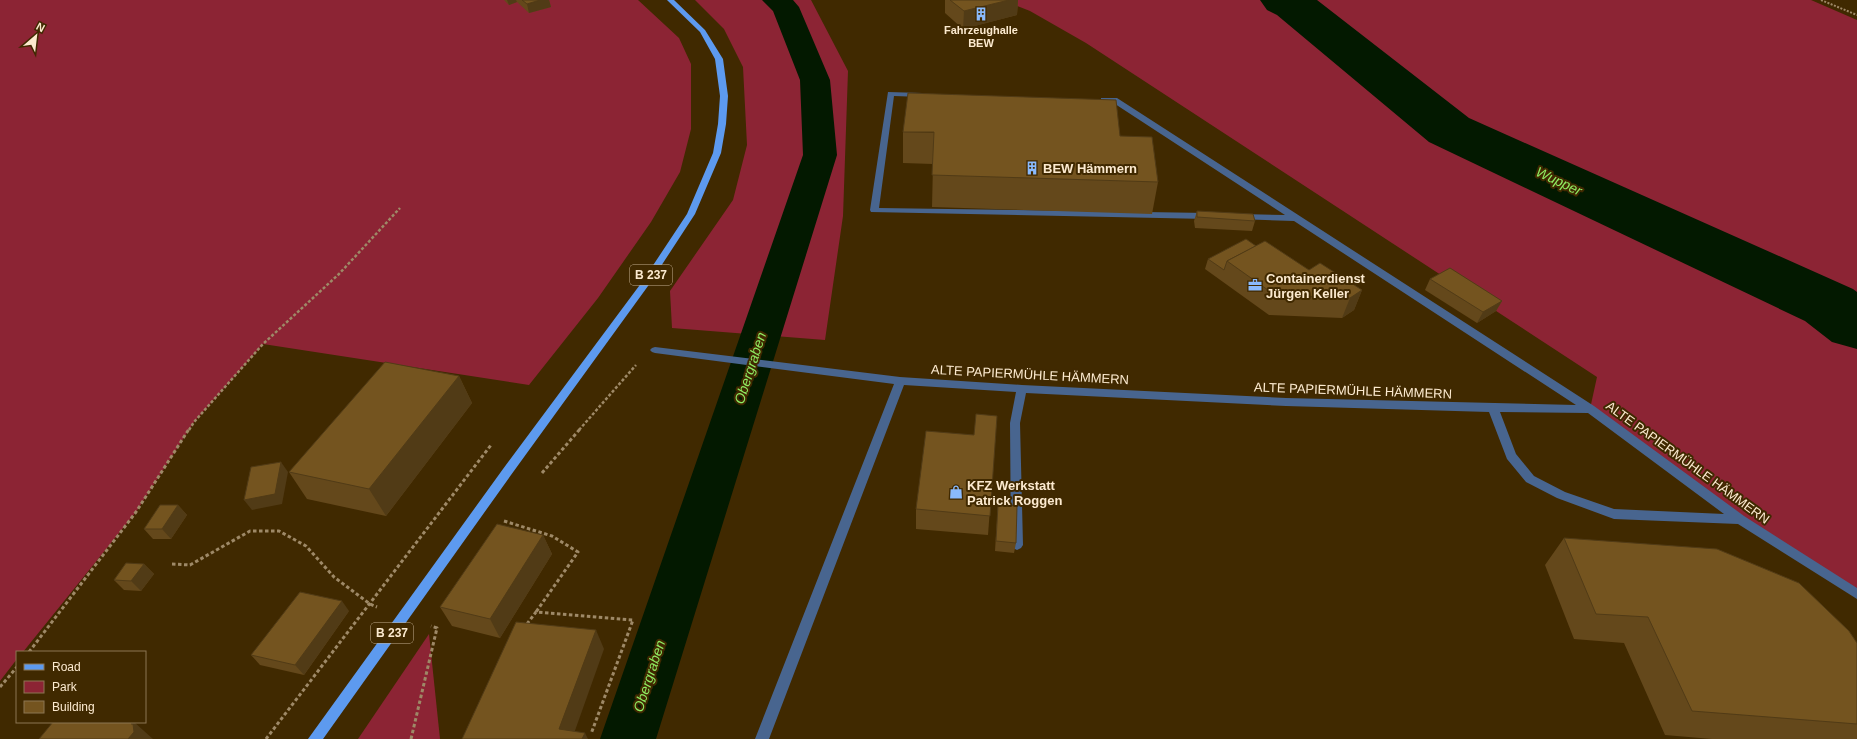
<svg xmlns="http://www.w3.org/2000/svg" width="1857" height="739" font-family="Arial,sans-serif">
	<rect width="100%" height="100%" fill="#402900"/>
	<g fill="#8c2434">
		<path d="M0,0H638L679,38L691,64V129L680,172L651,222L598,298L529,385L263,344L194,422L136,512L23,652H17V659L0,681Z"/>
		<path d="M695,0H811L848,71L843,216L825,340L672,328L670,291L733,200L747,145L743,67L724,29Z"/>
		<path d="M1002,0H1811L1857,20V594L1740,519L1590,409L1597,377L1086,43L1030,11Z"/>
		<path d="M429,634L440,739H358Z"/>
	</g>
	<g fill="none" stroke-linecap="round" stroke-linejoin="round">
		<path fill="#031900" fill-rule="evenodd" d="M762,0H793L799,7L830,80L837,155L656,739H600L803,155L800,80L773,11Z"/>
		<path fill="#031900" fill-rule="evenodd" d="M1260,0H1317L1469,118L1853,289L1857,292V349L1832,342L1805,321L1429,142L1277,15L1267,10Z"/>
		<path stroke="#9e8967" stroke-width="2" stroke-dasharray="2 1.5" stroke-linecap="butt" d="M1821,0L1857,15"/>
		<g stroke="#9e8967" stroke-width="2.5" stroke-dasharray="3 2" stroke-linecap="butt">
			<path d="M189,430L194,422L263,344L339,274L400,208"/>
			<path d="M579,430L636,365"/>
		</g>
		<g stroke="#9e8967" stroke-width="3" stroke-dasharray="3.5 2.5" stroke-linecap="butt">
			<path d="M542,473L580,429"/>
			<path d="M504,521L552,536L578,552L536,612"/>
			<path d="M172,564L190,565L250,531H279L306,546L334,577L370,604L377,607"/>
			<path d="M527,624L536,612L633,620L591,734"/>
			<path d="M29,652L136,512L189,429"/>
			<path d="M0,687L17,667"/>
			<path d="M266,739L491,445"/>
			<path d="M411,739L437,628L431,626"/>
		</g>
		<g fill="#48658f" fill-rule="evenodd">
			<path d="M888,92L922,93L926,95L922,97L894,96L879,208L1208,213L1212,216L1208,219L871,212L870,210Z"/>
			<path d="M1101,98H1117L1594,406L1744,516L1857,588V599L1738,524L1614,519L1557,498L1526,482L1507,459L1489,412L1286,406L1026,393L1020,423L1023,545L1021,548L1017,550L1013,548L1011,545L1010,423L1016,392L904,385L769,739H755L894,384L655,353L652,352L650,350L652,348L655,347L900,377L1022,385L1286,398L1576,405L1294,221L1237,219L1236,217L1240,214L1285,215L1112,102H1101ZM1500,412L1588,413L1724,514L1614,509L1565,492L1534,476L1516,454Z"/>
		</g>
		<path fill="#5d9aef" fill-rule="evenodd" d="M667,0H674L705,30L723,59L728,96L726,124L721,153L695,214L648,286L511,475L323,739H308L503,469L642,282L687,214L713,153L718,124L720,96L715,59L700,32Z"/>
	</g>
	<g fill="#64481b">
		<path d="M504,0H549L551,7L529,13L517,2L509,5Z"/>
		<path d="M945,0H1018L1017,15L963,29L945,13Z"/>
		<path d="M903,132L1120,136L1158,182L1152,214L932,207L933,164L903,163Z"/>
		<path d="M1197,211L1255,221L1252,231L1195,228L1194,221Z"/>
		<path d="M1256,246L1309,270L1362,290L1354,310L1342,318L1269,315L1205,269L1208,259Z"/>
		<path d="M1430,279L1502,301L1496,311L1477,323L1425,290Z"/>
		<path d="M459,376L472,403L386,516L307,499L289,472Z"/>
		<path d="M997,416L988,535L916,529V509L974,435Z"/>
		<path d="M178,505L187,515L171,539H153L144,529Z"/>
		<path d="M998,505L1016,543L1014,553L995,551Z"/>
		<path d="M543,535L552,554L500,638L452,626L440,607Z"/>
		<path d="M1564,538L1857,643V739H1712L1665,735L1624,643L1574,639L1545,565Z"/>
		<path d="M144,564L154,574L141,591L124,590L114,580Z"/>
		<path d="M349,611L304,675L260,665L251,655Z"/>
	</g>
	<g fill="#513b16">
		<path d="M507,0H516L517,2L509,5Z"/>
		<path d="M540,0H549L551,7L529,13L527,4Z"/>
		<path d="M1009,0H1018L1017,15L963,29L964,11Z"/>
		<path d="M1362,290L1354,310L1342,318L1350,298Z"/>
		<path d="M1502,301L1496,311L1477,323L1483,312Z"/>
		<path d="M459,376L472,403L386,516L369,489Z"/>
		<path d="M281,462L288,472L282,504L252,510L244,500Z"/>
		<path d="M178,505L187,515L171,539L162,529Z"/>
		<path d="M543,535L552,554L500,638L490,619Z"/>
		<path d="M144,564L154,574L141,591L131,581Z"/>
		<path d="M342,601L349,611L304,675L295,665Z"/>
		<path d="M596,630L604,649L572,739L559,729Z"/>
		<path d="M133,722H134L153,739H128L131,724Z"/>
		<path d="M585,733L588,739H582Z"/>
	</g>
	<g fill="#74541f" stroke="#513b16">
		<path d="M522,0H540L527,4Z"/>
		<path d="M950,0H1009L964,11Z"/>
		<path d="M908,93L1116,100L1120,136L1152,137L1158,182L932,175L934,132H903Z"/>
		<path d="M1197,211L1253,214L1255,221L1197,217Z"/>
		<path d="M1246,239L1256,246L1227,261L1224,270L1208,259Z"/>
		<path d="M1265,241L1309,270L1320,263L1362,290L1350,298L1275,295L1227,261Z"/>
		<path d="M1450,268L1502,301L1483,312L1430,279Z"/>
		<path d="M385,362L459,376L369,489L289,472Z"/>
		<path d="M976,414L997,416L990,516L916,509L926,431L974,435Z"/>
		<path d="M281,462L275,494L244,500L251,467Z"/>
		<path d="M160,505H178L162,529H144Z"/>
		<path d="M998,505L1017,506L1016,543L996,541Z"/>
		<path d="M497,524L543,535L490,619L440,607Z"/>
		<path d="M1564,538L1717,549L1799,583L1849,631L1857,643V724L1692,711L1648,617L1596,614Z"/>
		<path d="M126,563L144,564L131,581L114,580Z"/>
		<path d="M300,592L342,601L295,665L251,655Z"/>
		<path d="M516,622L596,630L559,729L585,733L582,739H462Z"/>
		<path d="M53,722H133L131,724H133L134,732L128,739H39Z"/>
	</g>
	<defs>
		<g id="building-bare" transform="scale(1.08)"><path d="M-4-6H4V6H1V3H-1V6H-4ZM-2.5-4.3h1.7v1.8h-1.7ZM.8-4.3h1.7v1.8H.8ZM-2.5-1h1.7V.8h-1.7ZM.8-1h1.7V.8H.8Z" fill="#8abafc" stroke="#402900" stroke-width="2.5" paint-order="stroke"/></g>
		<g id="office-bare" transform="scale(1.08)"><path d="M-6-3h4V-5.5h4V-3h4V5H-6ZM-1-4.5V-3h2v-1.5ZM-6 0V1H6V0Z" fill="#8abafc" stroke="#402900" stroke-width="2.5" paint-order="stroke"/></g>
		<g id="shop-bare" transform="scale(1.08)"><path d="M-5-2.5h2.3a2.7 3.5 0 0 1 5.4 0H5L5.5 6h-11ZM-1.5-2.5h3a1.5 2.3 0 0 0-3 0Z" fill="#8abafc" stroke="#402900" stroke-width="2.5" paint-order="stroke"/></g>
	</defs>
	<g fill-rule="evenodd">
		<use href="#building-bare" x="981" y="14"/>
		<use href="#building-bare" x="1032" y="168"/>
		<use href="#office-bare" x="1255" y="285"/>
		<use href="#shop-bare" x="956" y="492"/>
	</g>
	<g text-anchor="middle" stroke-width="4" stroke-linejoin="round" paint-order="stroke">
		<g font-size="11" font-weight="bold" fill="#fceacf" stroke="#402900">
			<text x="981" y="34">Fahrzeughalle<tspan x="981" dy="13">BEW</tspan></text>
		</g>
		<g fill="#402900" stroke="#c4b091" stroke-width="1">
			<rect x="630" y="265" width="42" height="20" rx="3"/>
			<rect x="371" y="623" width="42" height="20" rx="3"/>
		</g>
		<g font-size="12" font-weight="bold" fill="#fceacf">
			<text x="651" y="279">B 237</text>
			<text x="392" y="637">B 237</text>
		</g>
		<g font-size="13" font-weight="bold" fill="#fceacf" stroke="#402900" text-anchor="start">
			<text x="1043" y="173">BEW Hämmern</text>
			<text x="1266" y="283">Containerdienst<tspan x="1266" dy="15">Jürgen Keller</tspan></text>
			<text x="967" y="490">KFZ Werkstatt<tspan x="967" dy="15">Patrick Roggen</tspan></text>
		</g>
		<g font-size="13" fill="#fceacf" stroke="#402900">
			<text transform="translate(1030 374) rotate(3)" y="5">ALTE PAPIERMÜHLE HÄMMERN</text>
			<text transform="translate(1353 390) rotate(2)" y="5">ALTE PAPIERMÜHLE HÄMMERN</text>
			<text transform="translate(1688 462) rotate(36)" y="5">ALTE PAPIERMÜHLE HÄMMERN</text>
		</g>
		<g font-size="14" font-style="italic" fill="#8fed62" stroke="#402900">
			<text transform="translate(1559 181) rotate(25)" y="5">Wupper</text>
			<text transform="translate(750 368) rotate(-72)" y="5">Obergraben</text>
			<text transform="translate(649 676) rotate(-72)" y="5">Obergraben</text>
		</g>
	</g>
	<rect x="16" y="651" width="130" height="72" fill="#402900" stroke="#8b7653"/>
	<rect x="24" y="664" width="20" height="6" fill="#5d9aef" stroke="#8b7653"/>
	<text x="52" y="671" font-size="12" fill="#fceacf">Road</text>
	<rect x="24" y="681" width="20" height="12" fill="#8c2434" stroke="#8b7653"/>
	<text x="52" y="691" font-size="12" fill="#fceacf">Park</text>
	<rect x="24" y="701" width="20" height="12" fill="#74541f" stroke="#8b7653"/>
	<text x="52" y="711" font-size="12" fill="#fceacf">Building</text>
	<g transform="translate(36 36) rotate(28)" stroke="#402900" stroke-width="3" paint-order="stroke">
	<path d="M0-3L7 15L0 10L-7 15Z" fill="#fceacf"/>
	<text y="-6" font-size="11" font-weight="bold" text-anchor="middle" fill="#fceacf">N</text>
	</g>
</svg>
